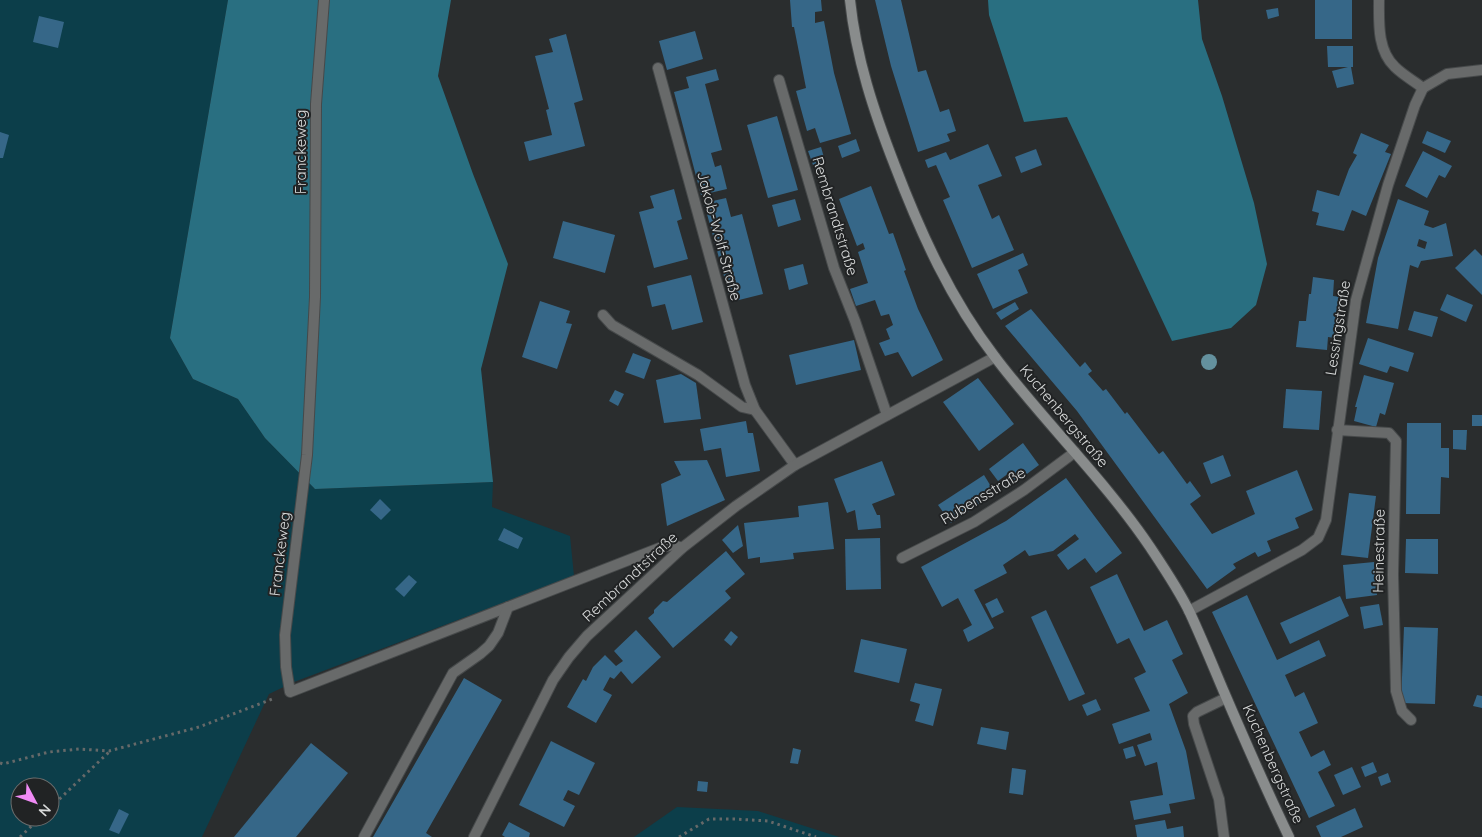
<svg xmlns="http://www.w3.org/2000/svg" width="1482" height="837" font-family="Quicksand,sans-serif">
	<rect width="100%" height="100%" fill="#2a2d2e"/>
	<g fill="#0c3e4a" fill-rule="evenodd">
		<path d="M0,0H228L170,338L193,379L238,399L265,438L315,489L493,482L492,507L570,536L574,576L294,682L269,694L202,837H0ZM20,787H50V817H20Z"/>
		<path d="M677,807L758,811L839,837H634Z"/>
	</g>
	<g fill="#296f81">
		<path d="M228,0H451L438,76L473,174L508,264L481,369L493,482L315,489L265,438L238,399L193,379L170,338Z"/>
		<path d="M988,0H1198L1202,39L1222,96L1254,203L1267,264L1256,305L1231,328L1172,341L1067,117L1024,122L989,15Z"/>
	</g>
	<g fill="#366788" fill-rule="evenodd">
		<path d="M790,0H821L822,11L815,12V23L824,21L834,73L851,134L820,143L815,128L807,131L796,91L806,88L794,27H792Z"/>
		<path d="M875,0H901L918,72L926,70L940,112L949,109L956,131L947,134L950,141L918,152L891,66Z"/>
		<rect x="1315" y="0" width="37" height="39"/>
		<path d="M1278,8L1279,16L1268,19L1266,10Z"/>
		<path d="M39,16L64,22L58,48L33,42Z"/>
		<path d="M695,31L703,59L667,70L659,41Z"/>
		<path d="M566,34L583,100L574,103L585,146L529,161L524,142L552,135L546,110L549,109L535,56L553,52L549,39Z"/>
		<path d="M1327,46H1353V67H1351L1354,84L1337,88L1332,71L1348,67H1328Z"/>
		<path d="M716,69L719,80L705,84L722,150L711,153L715,167L721,165L727,189L701,195L674,92L689,88L686,77Z"/>
		<path d="M777,116L798,190L768,198L747,125Z"/>
		<path d="M1427,131L1451,141L1445,153L1422,143Z"/>
		<path d="M0,132L9,135L3,158H0Z"/>
		<path d="M1361,133L1389,145L1385,152L1391,154L1366,216L1352,210L1344,231L1316,225L1319,213L1312,211L1317,190L1339,196L1349,169L1357,155L1353,153Z"/>
		<path d="M856,139L860,151L842,158L838,146Z"/>
		<path d="M988,144L1002,176L978,185L992,219L999,215L1014,250L972,268L943,200L950,197L936,165L928,168L925,160L946,152L950,160Z"/>
		<path d="M821,147L825,161L813,165L808,151Z"/>
		<path d="M1036,149L1042,165L1021,173L1015,157Z"/>
		<path d="M1423,151L1452,166L1445,178L1439,175L1427,198L1405,186Z"/>
		<path d="M871,186L889,234L893,233L906,270L904,271L918,309L943,360L912,377L898,352L885,356L879,343L890,339L886,329L893,325L889,314L881,316L875,300L856,306L850,289L868,283L858,252L865,249L863,243L857,246L839,199Z"/>
		<path d="M674,189L682,219L677,221L688,259L654,268L639,212L654,208L650,196Z"/>
		<path d="M726,198L731,217L742,214L763,294L731,302L704,203Z"/>
		<path d="M795,199L801,220L778,227L772,205Z"/>
		<path d="M1398,199L1429,211L1424,225L1433,228L1446,223L1453,256L1421,261L1418,268L1410,265L1398,329L1366,323L1378,258ZM1419,239L1427,242L1425,249L1417,246Z"/>
		<path d="M563,221L615,235L605,273L553,258Z"/>
		<path d="M1475,249L1482,256V295L1455,268Z"/>
		<path d="M1023,253L1028,265L1018,270L1028,293L993,309L977,274Z"/>
		<path d="M803,264L808,284L789,290L784,269Z"/>
		<path d="M691,275L703,322L672,330L665,304L652,307L647,286Z"/>
		<path d="M1313,277L1334,280L1333,296L1340,297L1335,338L1328,337L1327,350L1296,347L1299,321H1306L1309,294H1311Z"/>
		<path d="M1447,294L1473,305L1466,322L1440,310Z"/>
		<path d="M540,301L570,311L566,323L572,324L557,369L522,357Z"/>
		<path d="M1015,302L1019,309L1001,320L996,313Z"/>
		<path d="M1031,309L1080,367L1085,362L1092,371L1088,374L1103,391L1106,389L1125,414L1127,412L1159,454L1163,451L1187,484L1190,481L1201,496L1190,504L1212,534L1255,514L1246,491L1297,470L1313,510L1295,518L1299,528L1267,541L1271,551L1258,557L1255,552L1233,564L1236,568L1207,589L1077,411L1005,326Z"/>
		<path d="M1414,311L1438,317L1432,337L1408,330Z"/>
		<path d="M1368,338L1414,353L1408,372L1390,366L1387,373L1359,364Z"/>
		<path d="M854,340L861,370L796,385L789,355Z"/>
		<path d="M633,353L651,360L644,379L625,372Z"/>
		<path d="M681,374L696,383L701,419L664,423L656,380Z"/>
		<path d="M1364,375L1394,383L1385,415L1380,413L1376,427L1354,421L1357,407H1355Z"/>
		<path d="M978,378L1014,424L979,451L943,402Z"/>
		<path d="M1286,389L1322,391L1319,430L1283,428Z"/>
		<path d="M615,390L624,394L618,406L609,401Z"/>
		<rect x="1472" y="415" width="10" height="11"/>
		<path d="M746,421L748,433H753L760,471L726,477L721,448L704,451L700,429Z"/>
		<path d="M1407,423H1441V448H1449V478L1441,477L1440,514H1406Z"/>
		<path d="M1453,430H1467L1466,450L1453,449Z"/>
		<path d="M1023,443L1039,465L1016,482L1009,473L998,481L989,469Z"/>
		<path d="M1223,455L1231,476L1211,484L1203,463Z"/>
		<path d="M707,460L725,500L667,526L661,484L681,475L674,461Z"/>
		<path d="M882,461L895,495L872,504L877,515H880L881,528L858,530L855,510L847,513L834,479Z"/>
		<path d="M984,475L995,493L951,523L938,505Z"/>
		<path d="M1066,478L1122,553L1096,573L1085,558L1068,570L1057,555L1079,539L1075,534L1053,551L1029,556L1025,550L1003,565L1007,573L974,590L994,628L968,642L963,630L972,625L958,598L942,607L921,567L1006,521Z"/>
		<path d="M1349,493L1376,496L1368,558L1341,555Z"/>
		<path d="M380,499L391,510L381,520L370,510Z"/>
		<path d="M828,502L834,549L793,553L794,559L760,563V557L748,559L744,523L799,517L798,506Z"/>
		<path d="M738,525L743,546L733,553L722,540Z"/>
		<path d="M504,528L523,538L518,549L498,540Z"/>
		<path d="M880,538L881,589L846,590L845,539Z"/>
		<path d="M1406,539H1438V574L1405,573Z"/>
		<path d="M726,551L745,574L725,591L731,598L673,648L648,618L654,613V610L663,601L667,602Z"/>
		<path d="M1374,562L1377,595L1346,599L1343,565Z"/>
		<path d="M1117,574L1144,631L1167,620L1183,654L1172,660L1188,693L1169,704L1186,751L1195,799L1169,804L1171,813L1134,820L1130,801L1163,795L1157,762L1145,766L1137,745L1152,740L1150,733L1119,744L1112,724L1150,711L1134,678L1146,672L1129,638L1117,644L1090,587Z"/>
		<path d="M409,575L417,582L404,597L395,589Z"/>
		<path d="M1247,595L1277,660L1319,640L1326,656L1285,675L1295,697L1304,692L1318,723L1299,732L1311,757L1324,750L1331,765L1318,772L1335,806L1309,818L1212,612Z"/>
		<path d="M1340,596L1349,616L1290,644L1280,623Z"/>
		<path d="M997,598L1004,612L992,618L985,604Z"/>
		<path d="M1379,604L1383,625L1364,629L1360,607Z"/>
		<path d="M1046,610L1085,694L1069,701L1031,617Z"/>
		<path d="M1404,627L1438,628L1435,704L1401,703Z"/>
		<path d="M636,630L661,657L632,684L621,671L614,679L610,677L603,690L612,695L596,723L567,707L583,679L586,681L593,667L605,655L616,666L623,661L614,651Z"/>
		<path d="M731,631L738,637L731,646L724,640Z"/>
		<path d="M861,639L907,649L899,683L854,672Z"/>
		<path d="M464,678L502,700L426,833L432,837H373Z"/>
		<path d="M915,683L942,689L933,726L915,721L920,704L910,701Z"/>
		<path d="M1477,695L1482,696V708L1473,706Z"/>
		<path d="M1096,699L1101,710L1087,716L1082,705Z"/>
		<path d="M981,727L1009,732L1006,750L977,744Z"/>
		<path d="M551,741L595,763L579,795L568,790L563,800L575,806L564,827L519,805Z"/>
		<path d="M311,743L348,773L296,837H234Z"/>
		<path d="M1133,746L1136,756L1126,759L1123,749Z"/>
		<path d="M793,748L801,750L798,764L790,763Z"/>
		<path d="M1373,762L1377,772L1365,777L1361,767Z"/>
		<path d="M1352,767L1361,787L1343,795L1334,775Z"/>
		<path d="M1012,768L1026,770L1023,795L1009,793Z"/>
		<path d="M1388,773L1391,782L1381,786L1378,777Z"/>
		<path d="M698,781L708,782L707,792L697,791Z"/>
		<path d="M1355,808L1363,827L1341,837H1321L1316,826Z"/>
		<path d="M119,809L129,814L119,834L109,830Z"/>
		<path d="M1165,820L1167,829L1183,826L1184,837H1137L1135,825Z"/>
		<path d="M509,822L530,833L529,837H505L502,835Z"/>
	</g>
	<g fill="none" stroke-linecap="round" stroke-linejoin="round">
		<g stroke="#46494a" stroke-width="12">
			<g id="lane">
				<path d="M324,0L316,104L315,297L307,455L285,635L286,667L290,692L662,547L674,545L682,548"/>
				<path d="M779,80L834,268L855,321L887,415"/>
				<path d="M603,315L612,325L698,375L742,407L755,410"/>
				<path d="M1337,430L1389,433L1396,441L1393,575L1396,691L1402,711L1411,720"/>
				<path d="M364,837L453,673L480,654L489,646L498,633L508,607"/>
			</g>
		</g>
		<g stroke="#46494a" stroke-width="12">
			<g id="street">
				<path d="M1379,0C1379,22 1377,50 1395,67C1403,75 1414,81 1423,88"/>
				<path d="M658,68L745,385L755,410L795,465"/>
				<path d="M1423,88L1447,74L1482,70"/>
				<path d="M902,558L974,522L1024,490L1075,452"/>
				<path d="M1189,611L1302,550L1318,538L1326,520L1356,300L1388,185L1415,105L1423,88"/>
				<path d="M474,837L553,680L569,657L587,636L682,548L736,506L795,465L995,357"/>
				<path d="M1224,837L1219,799L1194,724L1193,716L1197,712L1226,698"/>
			</g>
		</g>
		<g stroke="#46494a" stroke-width="12">
			<path id="secondary" d="M850,0C856,58 874,112 895,166C921,234 951,300 995,357C1044,422 1104,479 1150,547C1164,568 1179,590 1190,613C1202,639 1213,666 1224,692C1245,741 1266,789 1289,837"/>
		</g>
		<g stroke="#666969" stroke-width="3" stroke-dasharray="2.5 4" stroke-linecap="butt">
			<path d="M0,763L3,764L49,752L79,749L109,751L199,727L275,698"/>
			<path d="M50,808L109,752"/>
			<path d="M20,837L41,817"/>
			<path d="M679,837L709,819H735L768,821L816,837"/>
		</g>
		<use href="#lane" stroke="#686a6a" stroke-width="10"/>
		<use href="#street" stroke="#686a6a" stroke-width="10"/>
		<use href="#secondary" stroke="#898c8c" stroke-width="10"/>
	</g>
	<circle fill="#64919e" cx="1209" cy="362" r="8"/>
	<g text-anchor="middle" stroke-width="4" stroke-linejoin="round" paint-order="stroke">
		<g font-size="15" fill="#d9dbdb" stroke="#212324">
			<text transform="translate(301 152) rotate(-90)" y="5">Franckeweg</text>
			<text transform="translate(835 216) rotate(73)" y="5">Rembrandtstraße</text>
			<text transform="translate(719 236) rotate(75)" y="5">Jakob-Wolf-Straße</text>
			<text transform="translate(1338 328) rotate(-81)" y="5">Lessingstraße</text>
			<text transform="translate(1064 416) rotate(50)" y="5">Kuchenbergstraße</text>
			<text transform="translate(983 496) rotate(-31)" y="5">Rubensstraße</text>
			<text transform="translate(1379 551) rotate(-89)" y="5">Heinestraße</text>
			<text transform="translate(280 554) rotate(-83)" y="5">Franckeweg</text>
			<text transform="translate(630 577) rotate(-43)" y="5">Rembrandtstraße</text>
			<text transform="translate(1273 764) rotate(66)" y="5">Kuchenbergstraße</text>
		</g>
	</g>
	<g transform="translate(35 802) rotate(131)"><circle r="24" fill="#212324" stroke="#6b6d6d"/>
	<path d="M0-4L9 19L0 12L-9 19Z" fill="#f08bf5"/>
	<text y="-8" font-size="14" font-weight="bold" text-anchor="middle" fill="#d9dbdb">N</text>
	</g>
</svg>
